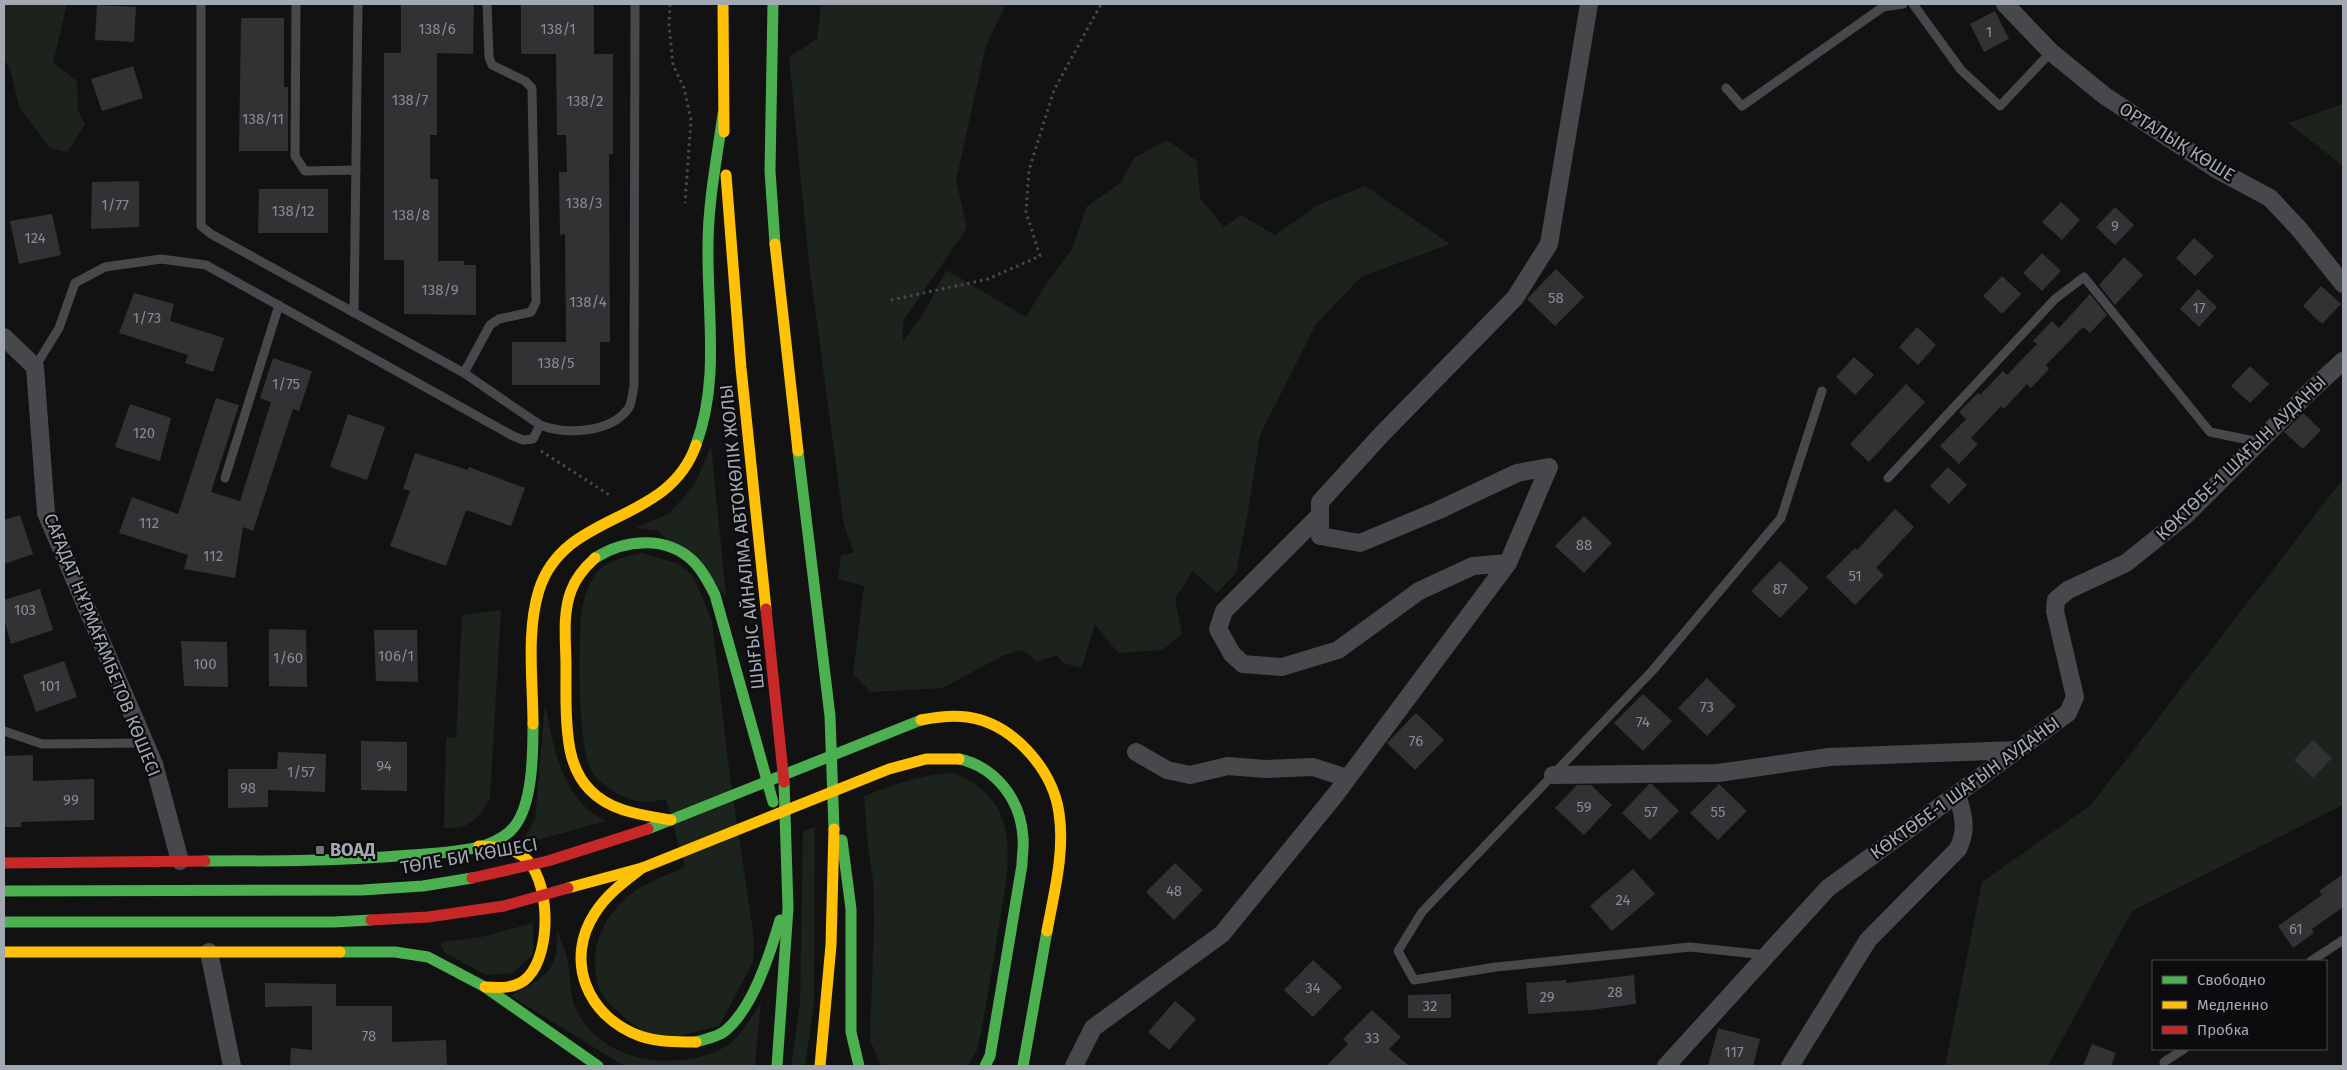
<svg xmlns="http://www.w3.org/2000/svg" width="2347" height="1070" font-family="'Fira Sans',sans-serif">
	<rect width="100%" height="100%" fill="#121212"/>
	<g fill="#1c221c">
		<path d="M4,4H67L53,63L77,81L78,111L85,124L67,152L50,148L19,107L10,69L4,59Z"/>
		<path d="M821,4H1006L986,46L956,181L967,228L903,321V342L925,311L946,270L1026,317L1042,290L1072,249L1087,206L1121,183L1134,158L1167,140L1197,161L1200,198L1224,227L1241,215L1275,235L1318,205L1365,186L1450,244L1361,277L1316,324L1260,435L1247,518L1236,573L1217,593L1193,571L1175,599L1182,634L1162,650L1118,653L1095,624L1082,668L1063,663L1057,655L1037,662L1022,650L1004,655L943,688L871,692L853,674L864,586L838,579L841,555L854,553L844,525L809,264L789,57L817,39Z"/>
		<path d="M2343,104V166L2288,123Z"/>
		<path d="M711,446L726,596L658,531L636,528L670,513L695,484Z"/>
		<path d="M2343,479V805L2132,911L2048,1066H1945L1982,882L2091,805Z"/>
		<path d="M641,553L677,563L693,576L712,621L729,769L754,939L753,962L719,1026L654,1042C642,1031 610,1007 603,996C597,988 595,972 595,963C594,931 618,898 647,884C659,877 673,873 685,867L666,800C659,800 651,802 644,802C628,802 604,787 595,776C576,755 579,645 581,615C583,602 587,587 594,576C605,560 623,558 641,553Z"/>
		<path d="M501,610L490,798C478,819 471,829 444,828L446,737L456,738L462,615Z"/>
		<path d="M545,704C555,749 560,798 606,821L527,843L524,839L535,819Z"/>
		<path d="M953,773C1027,801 1008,869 998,931C993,965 987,999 981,1033L977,1050L967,1066H881L870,1040L874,920L873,880L868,847L864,796C893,785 921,774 953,773Z"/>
		<path d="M815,827L814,1004L805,1066H791L800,1003L803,831Z"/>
		<path d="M533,923V954L513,973L486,975L445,953L441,946V942L481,937Z"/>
		<path d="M557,930C561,941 566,952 568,963C571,980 569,999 579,1015C606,1061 668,1070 715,1052C720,1049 727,1047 731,1043C743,1032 752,1015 761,1003L755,1066H624L511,996C544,977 559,973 557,930Z"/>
	</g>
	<g fill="#323235">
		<path d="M401,4L474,5L473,54L437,53V135H430V179H438V261H464V265H476V315L404,314V260H384V53H401Z"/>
		<path d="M521,4H594V54H613V154H609L610,342H600V385H512V342H566L565,234L560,235L559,172H567L566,135H557L556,54H521Z"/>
		<path d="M97,5L136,7L134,42L95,40Z"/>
		<path d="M1995,11L2009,39L1984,52L1970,24Z"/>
		<path d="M241,18H284V87H288V151H239Z"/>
		<path d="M133,66L143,98L102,111L91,79Z"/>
		<path d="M139,181V227L91,229L92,182Z"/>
		<path d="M259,189H328V233H258Z"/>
		<path d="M2061,202L2080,220L2062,240L2042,222Z"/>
		<path d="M2115,207L2134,225L2115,245L2096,227Z"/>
		<path d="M52,214L61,255L19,264L10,221Z"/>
		<path d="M2194,238L2214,256L2195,276L2176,258Z"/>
		<path d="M2042,253L2061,271L2042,291L2023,273Z"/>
		<path d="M2124,257L2143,275L2115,305L2099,285Z"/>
		<path d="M1556,269L1584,297L1555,326L1527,299Z"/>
		<path d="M2002,276L2021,294L2002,314L1983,296Z"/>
		<path d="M2321,286L2341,304L2322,324L2303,306Z"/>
		<path d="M2198,289L2217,307L2199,327L2180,309Z"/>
		<path d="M134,293L174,304L170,321L224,338L213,372L185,363L188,355L119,333Z"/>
		<path d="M2090,294L2107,315L2090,333L2083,327L2046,365L2049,369L2031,388L2027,384L2004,409L2001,406L1971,438L1978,444L1959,464L1940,446L1966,419L1959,412L1978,393L1980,395L2003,371L2007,375L2037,344L2033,341L2052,321L2059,328Z"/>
		<path d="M1917,327L1936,345L1918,365L1899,347Z"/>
		<path d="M1854,357L1874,375L1855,395L1836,377Z"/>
		<path d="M273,358L312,371L299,411L293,409L253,531L243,527L235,578L184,569L188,555L119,533L132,497L178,514L216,398L239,405L211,492L240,501L271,402L260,398Z"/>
		<path d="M2250,366L2269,384L2250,403L2231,386Z"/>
		<path d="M1906,384L1925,402L1869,462L1850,444Z"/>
		<path d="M130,404L171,418L160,461L115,447Z"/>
		<path d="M2303,413L2321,430L2303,449L2284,432Z"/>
		<path d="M348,414L385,427L367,480L330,467Z"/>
		<path d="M415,453L468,470L469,467L525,488L511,526L466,510L446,566L390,546L410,491L403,489Z"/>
		<path d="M1948,467L1967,485L1949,504L1930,486Z"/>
		<path d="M1895,509L1914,527L1876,568L1884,575L1855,605L1826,577L1855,548L1857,550Z"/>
		<path d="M20,515L33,554L4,564V520Z"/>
		<path d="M1584,516L1612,543L1584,573L1555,546Z"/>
		<path d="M1780,561L1809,588L1780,618L1751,591Z"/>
		<path d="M40,589L53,630L11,644L4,619V600Z"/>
		<path d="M269,629L306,630L307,687L269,686Z"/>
		<path d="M374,630H417L418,682L376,681Z"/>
		<path d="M181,641L227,642L228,687L184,686Z"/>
		<path d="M64,661L77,697L36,712L23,675Z"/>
		<path d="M1707,678L1736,706L1707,736L1678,708Z"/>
		<path d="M1643,694L1672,721L1643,751L1614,723Z"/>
		<path d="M1416,713L1444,740L1415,770L1387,743Z"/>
		<path d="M2313,740L2332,758L2313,778L2294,760Z"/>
		<path d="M361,741L407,742V791L361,790Z"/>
		<path d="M278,752L326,754L325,792L268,790V807L228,808V769H277Z"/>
		<path d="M33,755V781L94,779V820L21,822V827H4V756Z"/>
		<path d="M1649,784H1652L1679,811L1650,840L1622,813Z"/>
		<path d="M1719,784L1747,811L1718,840L1690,813Z"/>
		<path d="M1577,785H1591L1612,805L1584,835L1555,808Z"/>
		<path d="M1175,863L1203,890L1174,920L1146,892Z"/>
		<path d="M1633,869L1655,894L1612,931L1590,906Z"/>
		<path d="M2343,874V907L2312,929L2314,933L2293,948L2278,926L2322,895L2319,891Z"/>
		<path d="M1313,960L1342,987L1313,1017L1284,990Z"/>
		<path d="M1634,975L1636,1004L1590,1010L1528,1014L1526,983L1566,980V983Z"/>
		<path d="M265,983L336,984V1006H392V1042L446,1040L447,1066H290L291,1048L312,1050V1006L265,1007Z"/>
		<path d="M1451,994V1018H1408V995Z"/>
		<path d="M1175,1001L1196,1019L1169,1050L1148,1032Z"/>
		<path d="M1372,1010L1401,1037L1389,1049L1409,1066H1326L1348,1044L1343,1039Z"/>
		<path d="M1718,1028L1760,1039L1753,1066H1708Z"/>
		<path d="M2092,1044L2116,1053L2111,1066H2083Z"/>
	</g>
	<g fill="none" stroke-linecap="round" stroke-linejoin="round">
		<g stroke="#48494c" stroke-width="3" stroke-dasharray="2.5 4" stroke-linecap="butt">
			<path d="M670,4L669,25L673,65L684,88L691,120L685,203"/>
			<path d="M891,300L988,279L1040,256L1026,212L1029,170L1054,90L1101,4"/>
			<path d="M541,451L611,496"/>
		</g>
		<g stroke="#46484b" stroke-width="9">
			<path d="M201,4V226L211,234L464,373L540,425C566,435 610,433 628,409C632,404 632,393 634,387L635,4"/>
			<path d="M296,4L295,156L305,171L356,170"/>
			<path d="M1913,4L1961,70L2000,106L2051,52"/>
			<path d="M1726,88L1742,106L1883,7L1903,4"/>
			<path d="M354,313L358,4"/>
			<path d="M35,367L59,328L75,283L105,267L161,259L206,265L513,436L523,440L533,439L540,425"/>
			<path d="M464,373L490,325L499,319L531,312L536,302L532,88L525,81L492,65L489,57L487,4"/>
			<path d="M225,478L279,305"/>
			<path d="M1888,478L2055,299L2084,277L2210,432L2259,442"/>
			<path d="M4,731L42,744L145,743"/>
			<path d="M1766,955L1690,947L1496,967L1414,980L1398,951L1422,912L1653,670L1781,518L1822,391"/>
			<path d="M2311,961L2343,940"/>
			<path d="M2164,1062L2184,1049"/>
		</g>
		<g stroke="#46484b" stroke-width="18">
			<path d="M2005,4L2051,52L2105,96L2216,169L2270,198L2300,230L2343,284"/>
			<path d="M4,337L35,367L46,513L154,764L180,861"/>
			<path d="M1320,515L1224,611L1218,629L1232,654L1243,664L1282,667L1338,650L1419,591L1473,566L1508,563"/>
			<path d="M1136,752L1167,770L1190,775L1228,766L1265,769L1313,767L1347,778"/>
			<path d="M1553,775L1718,773L1829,757L2017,750"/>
			<path d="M209,952L232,1066"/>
			<path d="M1074,1066L1093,1028L1222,934L1336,794L1508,563L1549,467L1517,473L1439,510L1360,543L1320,536V502L1381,435L1515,298L1549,244L1589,4"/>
			<path d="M1666,1066L1828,888L2068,713L2075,697L2055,611L2056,600L2068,590L2126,563L2186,515L2307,394L2343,361"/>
			<path d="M1790,1066L1868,940L1958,849C1968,829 1963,814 1957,794"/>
		</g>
		<g stroke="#4caf50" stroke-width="11">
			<path d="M773,4L770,171L775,244"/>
			<path d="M696,445C720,380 707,314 708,246C708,202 717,158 723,114"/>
			<path d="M798,451L830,716L834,829"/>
			<path d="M595,558C625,539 667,535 694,562C703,571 709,583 715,595L773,802"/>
			<path d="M959,759C996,767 1021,800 1023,838C1024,847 1022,856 1022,865L990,1056L985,1066"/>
			<path d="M648,829L921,720"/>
			<path d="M842,840L851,909V1032L859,1066"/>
			<path d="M205,861C274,861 342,861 411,855C436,853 462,852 486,845C497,841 507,836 514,827C533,804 533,752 533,724"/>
			<path d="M4,891L362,890L423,886L472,878"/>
			<path d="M4,922H334L371,920"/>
			<path d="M340,952H395L428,957L485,987L598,1066"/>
			<path d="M696,1042C705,1039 718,1037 725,1031C753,1008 770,954 780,920"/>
			<path d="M777,1066L788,908L784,782"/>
			<path d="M1023,1066L1047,931"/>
		</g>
		<g stroke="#ffc107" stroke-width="11">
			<path d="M723,4L724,132"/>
			<path d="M726,175L741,368L766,609"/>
			<path d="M775,244L798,451"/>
			<path d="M595,558C585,567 576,577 571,591C562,615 566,642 566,666C566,694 565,722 570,750C573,764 580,780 590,790C611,812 643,815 671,820"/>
			<path d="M921,720C936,717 952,715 967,717C1012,723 1053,769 1059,813C1065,852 1054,893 1047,931"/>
			<path d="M533,724C533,681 526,632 539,590C565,509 667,527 696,445"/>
			<path d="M479,846C494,847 510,847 523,856C551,878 552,952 528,977C517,989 500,988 485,987"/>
			<path d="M642,868C625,881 607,894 595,913C564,960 587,1017 640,1036C658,1042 676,1042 696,1042"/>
			<path d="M568,888L642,868L889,769L926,759H959"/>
			<path d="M4,952H340"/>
			<path d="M820,1066L831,945L834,829"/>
		</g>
		<g stroke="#c62828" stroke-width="11">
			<path d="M766,609L784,782"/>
			<path d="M4,863L205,861"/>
			<path d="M472,878L548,861L648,829"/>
			<path d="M371,920L428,917L504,906L568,888"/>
		</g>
	</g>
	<rect fill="#70747b" stroke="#0c0c0e" stroke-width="2" x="315" y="845" width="10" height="10" rx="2.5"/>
	<g text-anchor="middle" stroke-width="4.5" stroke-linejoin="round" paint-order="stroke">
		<g font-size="15" fill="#878b94">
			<text x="437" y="34">138/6</text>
			<text x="558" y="34">138/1</text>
			<text x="1989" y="37">1</text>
			<text x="410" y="105">138/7</text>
			<text x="585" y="106">138/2</text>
			<text x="263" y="124">138/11</text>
			<text x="584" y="208">138/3</text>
			<text x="115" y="210">1/77</text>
			<text x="293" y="216">138/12</text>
			<text x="411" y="220">138/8</text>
			<text x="2115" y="231">9</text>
			<text x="35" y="243">124</text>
			<text x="440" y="295">138/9</text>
			<text x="1556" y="303">58</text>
			<text x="588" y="307">138/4</text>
			<text x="2199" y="313">17</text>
			<text x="147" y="323">1/73</text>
			<text x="556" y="368">138/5</text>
			<text x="286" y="389">1/75</text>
			<text x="144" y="438">120</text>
			<text x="149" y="528">112</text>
			<text x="1584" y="550">88</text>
			<text x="213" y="561">112</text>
			<text x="1855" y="581">51</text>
			<text x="1780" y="594">87</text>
			<text x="25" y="615">103</text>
			<text x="396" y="661">106/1</text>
			<text x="288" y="663">1/60</text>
			<text x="205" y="669">100</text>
			<text x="50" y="691">101</text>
			<text x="1707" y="712">73</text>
			<text x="1643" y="727">74</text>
			<text x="1416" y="746">76</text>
			<text x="384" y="771">94</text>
			<text x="301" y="777">1/57</text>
			<text x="248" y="793">98</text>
			<text x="71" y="805">99</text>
			<text x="1584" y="812">59</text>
			<text x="1651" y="817">57</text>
			<text x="1718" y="817">55</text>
			<text x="1174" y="896">48</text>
			<text x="1623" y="905">24</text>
			<text x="2296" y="934">61</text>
			<text x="1313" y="993">34</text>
			<text x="1615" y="997">28</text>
			<text x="1547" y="1002">29</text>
			<text x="1430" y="1011">32</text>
			<text x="369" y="1041">78</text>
			<text x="1372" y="1043">33</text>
			<text x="1734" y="1057">117</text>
		</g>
		<g font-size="18" fill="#a3a9b3" stroke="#0c0c0e">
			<text transform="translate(2177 142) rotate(32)" y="6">ОРТАЛЫҚ КӨШЕ</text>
			<text transform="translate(2241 458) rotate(-44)" y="6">КӨКТӨБЕ-1 ШАҒЫН АУДАНЫ</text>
			<text transform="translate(742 537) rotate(-96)" y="6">ШЫҒЫС АЙНАЛМА АВТОКӨЛІК ЖОЛЫ</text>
			<text transform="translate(102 645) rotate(68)" y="6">САҒАДАТ НҰРМАҒАМБЕТОВ КӨШЕСІ</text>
			<text transform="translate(1965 788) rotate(-36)" y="6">КӨКТӨБЕ-1 ШАҒЫН АУДАНЫ</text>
			<text transform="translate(469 856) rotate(-10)" y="6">ТӨЛЕ БИ КӨШЕСІ</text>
		</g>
		<g font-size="18" font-weight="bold" fill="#a3a9b3" stroke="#0c0c0e" text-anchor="start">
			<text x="330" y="856">ВОАД</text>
		</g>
	</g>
	<rect width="2347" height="1070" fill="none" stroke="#a3a9b3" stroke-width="10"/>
	<rect x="2152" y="960" width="175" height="90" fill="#0c0c0e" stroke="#484b50"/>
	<rect x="2162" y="976" width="25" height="8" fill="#4caf50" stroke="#484b50"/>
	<text x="2197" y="985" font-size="15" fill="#a3a9b3">Свободно</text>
	<rect x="2162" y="1001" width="25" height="8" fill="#ffc107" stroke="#484b50"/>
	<text x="2197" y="1010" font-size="15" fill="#a3a9b3">Медленно</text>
	<rect x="2162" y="1026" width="25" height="8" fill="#c62828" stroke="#484b50"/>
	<text x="2197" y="1035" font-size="15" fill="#a3a9b3">Пробка</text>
</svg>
